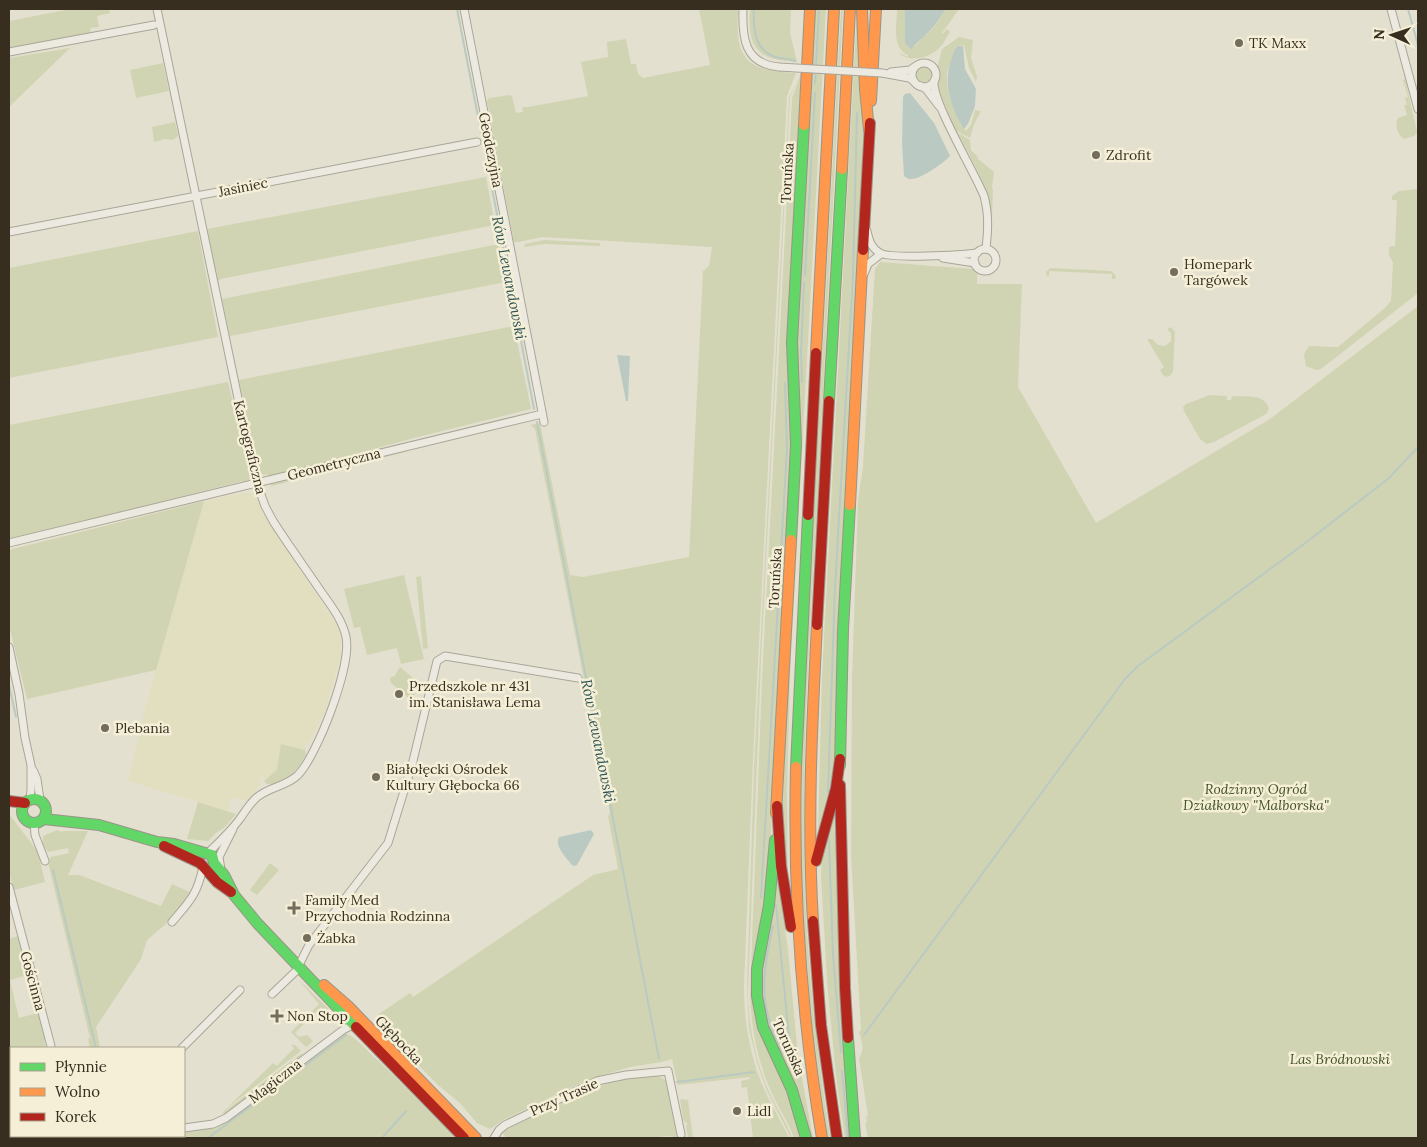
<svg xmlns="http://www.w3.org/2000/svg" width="1427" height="1147" font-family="Lora,serif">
	<rect width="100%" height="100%" fill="#e4e0cf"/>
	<path fill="#e2dfc1" d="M248,492L255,496L269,523L337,625L341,640V656L326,709L309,744L306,743L305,750L282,744L277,771L265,780L263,776L259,779L261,784L246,801L231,797L228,811L128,781L145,708L204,501Z"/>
	<g fill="#d0d4b2">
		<path d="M71,9H109L110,13L97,16L99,27L90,28L91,33L9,49V21Z"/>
		<path d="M699,9H738C735,60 746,70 796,73L787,96L753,759L744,986C744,1023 750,1059 766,1093C773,1108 782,1123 789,1138H753L747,1087L742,1088L741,1081L750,1079V1077L678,1085L672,1059L662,1062L630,1067L587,1080L505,1119L490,1129L477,1123L460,1103L438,1085L386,1032L376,1019L379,1014L410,993L413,997L593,875L618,869L608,816L610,813L535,429L530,425L540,423L570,575L583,577L689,557L703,271L709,266L712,247L543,237L518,242H514L487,101L489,98L510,95L512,96L516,113L523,112L522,107H528L588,96L581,62L608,57L607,42L626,39L631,64H636L638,74L643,78L710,65Z"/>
		<path d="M750,9H791L790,33L797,62C758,60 747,49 750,9Z"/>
		<path d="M814,9H826L790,674L787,795L788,888L782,821V802L800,444L797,329Z"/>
		<path d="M841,9H843C835,170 826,331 818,492C811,611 803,730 804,850C805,946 816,1043 830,1138H828C814,1052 805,965 802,878C799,749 808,620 815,492C824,331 832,170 841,9Z"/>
		<path d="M857,9L863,134L859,249L836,763L818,831L822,676Z"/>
		<path d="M897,9H905V30L909,47L915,46L935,26L946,9H959L942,33L943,34L947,29L950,32C947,36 945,42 941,46C931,58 910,64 898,52L908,57V55C891,48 897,24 897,9Z"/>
		<path d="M959,37L973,40L971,58L977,77L976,82L969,68L964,45L958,46L955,49L947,72V82L950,98L961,125L966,131L971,125L975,110L981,111L974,124L970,138L951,128L949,125L952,123L949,124L932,85L921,88L914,84L910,77L913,65C922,58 931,61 937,69L942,49Z"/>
		<path d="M70,48L9,107V58Z"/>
		<path d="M163,63L169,91L136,98L130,70Z"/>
		<path d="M801,73L787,340L791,446L770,851L765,899L754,961L752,992L759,1027L792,1104L800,1138H794C788,1121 777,1106 770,1089C757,1059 751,1027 750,994L762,680L792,98Z"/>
		<path d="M1405,79L1417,132L1414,136L1404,139C1398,136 1394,124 1398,118L1407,115L1404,105H1407L1405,98L1408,97L1403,80Z"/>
		<path d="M797,80L790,98L761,660L748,993C749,1029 756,1064 771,1096C778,1110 787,1123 792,1138H791L767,1091L758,1066L749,1029L747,986L754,767L789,98Z"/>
		<path d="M175,122L178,136L173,140L165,139L154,142L152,127Z"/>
		<path d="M958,133L970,140L971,150L978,157L977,158L994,172L992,188L993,189L992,219C991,190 971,159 958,133Z"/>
		<path d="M486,177L495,225L221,279L218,281L207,229Z"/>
		<path d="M1418,189V293L1321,369L1316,370L1306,366L1304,354L1309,346L1338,347L1386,307L1391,301L1393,263L1389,255V247L1395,246L1397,200H1392V196L1399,191Z"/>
		<path d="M198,231L218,337L9,378V268Z"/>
		<path d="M544,240L600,243V246L545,244L524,247L525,244Z"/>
		<path d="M499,244L506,282L230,336L222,299Z"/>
		<path d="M880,262L973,269L977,274V284H1022L1018,387L1096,523L1270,419L1418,306V1138H868L865,1123L867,1122L866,1117L868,1116L859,1058C865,1050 862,1042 859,1032L861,1030L851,855L852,678L858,501L863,466L875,269Z"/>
		<path d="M1050,268L1111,271L1116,276L1115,279H1112V274L1049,271V276H1047L1046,272Z"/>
		<path d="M514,326L531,409L414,438L269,478L267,474L264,475L258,471L239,380Z"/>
		<path d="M1171,327L1175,332L1173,371L1171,375L1166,377L1163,375L1160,370L1164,367L1147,339H1152L1158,345L1165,346L1171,341V333L1167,329Z"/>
		<path d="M228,382L250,474L249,481L244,483L243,481L9,540V425Z"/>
		<path d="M1210,395L1227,396V400H1231L1232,396C1245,397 1265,393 1269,409L1266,414L1214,442L1207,444L1200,439L1184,411L1183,407L1186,404Z"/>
		<path d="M413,448L405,452L272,486L270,484Z"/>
		<path d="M204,501L156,670L27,699L9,625V550Z"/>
		<path d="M404,575L424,659L401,664L397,648L367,655L360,627L354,628L344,589Z"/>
		<path d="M421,576L428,648L423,649L416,577Z"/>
		<path d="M400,667L420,684L414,691L416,693L411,697L413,699L412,701L390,682L391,681L390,679L392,676L394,677Z"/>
		<path d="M281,744L305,750L306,755C298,769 286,786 267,784L264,781L277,770Z"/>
		<path d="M198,802L236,814L225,827L216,833L208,841L187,839Z"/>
		<path d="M835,807L851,1138H845L836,1076L827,981L821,875L822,851Z"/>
		<path d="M9,814L38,852L45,882L14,890L9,872Z"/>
		<path d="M57,830L62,832L63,831H88L68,875H79L161,906L172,884L192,893L167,923L147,940L141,959L96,1027L100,1048H90L88,1039L90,1038L48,862L51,857L69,853L68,848L48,852L43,845V836Z"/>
		<path d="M270,863L279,870L257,895L250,890Z"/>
		<path d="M777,863L779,887L788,950L798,1056L813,1138H809L797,1090L768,1029L761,999L760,978Z"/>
		<path d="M18,936L28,975L10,980L19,1018L38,1013L46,1041H44L46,1048H11V1059L9,1060V939Z"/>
		<path d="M298,979L337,1017L335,1023L333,1022L321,1007L295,1033L299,1037L307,1035L313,1041L306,1047L291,1032L319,1004Z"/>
		<path d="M343,1033C355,1034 369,1054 380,1062L456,1138H127L140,1136H184V1131L216,1128L217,1125Z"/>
		<path d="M291,1045H295L301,1051L227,1108L221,1112L229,1106L273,1063L277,1066L294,1048Z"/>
		<path d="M302,1053L301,1058L231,1112L226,1115L222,1113Z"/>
		<path d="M656,1075L661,1077L666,1081L679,1135L685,1134L686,1138L666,1136L655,1138H506L502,1132L510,1126C557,1103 603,1077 656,1075Z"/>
		<path d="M680,1099L688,1100L693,1138H688L686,1125L688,1124L683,1120Z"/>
	</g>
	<g fill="#bacac2">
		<path d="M905,9H946L935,25L922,39L923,40L921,39L911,49L905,43Z"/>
		<path d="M958,46H963L965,69L976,89L975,106L968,124L964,129C951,109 943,82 951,60C953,54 954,49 958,46Z"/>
		<path d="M910,93L934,123L950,156C945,162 920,180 911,179C907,179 907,178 904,176L902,143L903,97L905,94Z"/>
		<path d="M617,355L630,356L628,401H626Z"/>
		<path d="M591,830L594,834L577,865L575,866L572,865C566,857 554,846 559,837Z"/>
	</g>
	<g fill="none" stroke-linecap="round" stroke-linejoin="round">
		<g stroke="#bacac2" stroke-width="2">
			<path d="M457,9L482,137"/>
			<path d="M754,9C753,27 754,50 775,57C782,59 789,58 795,61"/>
			<path d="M1408,9L1418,45"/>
			<path d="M816,66L819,9"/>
			<path d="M815,83L816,71"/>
			<path d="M484,146L534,409"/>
			<path d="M805,275L815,93"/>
			<path d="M802,382L801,351L804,283"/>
			<path d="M537,422L659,1059"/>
			<path d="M9,685L16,717"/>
			<path d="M828,792L835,587L853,277L857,113"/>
			<path d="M829,840L833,955L841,1052"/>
			<path d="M53,870L96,1048"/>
			<path d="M761,897L787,449L785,383"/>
			<path d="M776,905L791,1057"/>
			<path d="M773,926C761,978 759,1005 782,1054"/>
			<path d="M864,1035L1125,679L1138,666L1300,547L1375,489L1389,478L1418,447"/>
			<path d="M842,1071L848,1138"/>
			<path d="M677,1082L754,1072"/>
			<path d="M208,1138L346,1035"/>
			<path d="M382,1138L406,1111"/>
		</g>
		<g stroke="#a9a598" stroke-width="9">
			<g id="street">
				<path d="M157,9L254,475L265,506L273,521C287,543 303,565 318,587C328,602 342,618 346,637C352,665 318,754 298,775C286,787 267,787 255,799C249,805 244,813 239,820C230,832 218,843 208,853"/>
				<path d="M464,9L544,422"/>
				<path d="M743,9C742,37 744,64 779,67"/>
				<path d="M1391,9L1418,109"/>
				<path d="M9,52L154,25"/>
				<circle cx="924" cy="75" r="12"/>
				<path d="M891,72L910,70L914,67"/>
				<path d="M882,73L909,78L914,81"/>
				<path d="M934,81C932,102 974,171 984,196C989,214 988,230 986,249"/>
				<path d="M921,86L926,89L939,106"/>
				<path d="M867,231C869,240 871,248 880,253C890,259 962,255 977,253"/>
				<path d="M9,232L477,142"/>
				<circle cx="985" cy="260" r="11"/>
				<path d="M943,258L975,263"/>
				<path d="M864,274L868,264L881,254"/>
				<path d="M9,543L542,414"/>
				<path d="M9,647L19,694L25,738L31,765V790L30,799"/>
				<path d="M33,770L37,779L40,800"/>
				<path d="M34,823L35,835L45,861"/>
				<path d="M221,870L219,857L233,829"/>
				<path d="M9,887L51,1046"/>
				<path d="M172,922C190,901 197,895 203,867"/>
				<path d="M272,994L296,971L309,945L388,843L412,765L437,661L445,656L578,678"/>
				<path d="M182,1048L240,990"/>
				<path d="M184,1128L213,1124L226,1118L343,1030L356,1023"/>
				<path d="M113,1138L123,1136"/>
				<path d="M494,1138L499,1130L505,1125L597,1081L626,1075L668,1071L681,1134"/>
			</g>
		</g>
		<g stroke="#999488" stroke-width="12">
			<g id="fast">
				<path d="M829,401L842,169"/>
				<path d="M791,540L796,445L792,342L804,125"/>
				<path d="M840,765L843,630L850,505"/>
				<path d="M796,767L808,515"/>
				<circle cx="34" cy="811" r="12"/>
				<path d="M44,819L99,825L157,842L174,844L212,855L214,863L224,875L234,895L258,924L356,1027"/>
				<path d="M775,840L769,905L757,969V996L763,1027L792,1090L806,1138"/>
				<path d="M848,1038L855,1138"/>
			</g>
		</g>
		<g stroke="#999488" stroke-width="12">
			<g id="slow">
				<path d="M862,9L865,89L869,130"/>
				<path d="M871,101L876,9"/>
				<path d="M804,125L810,9"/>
				<path d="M842,169L850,9"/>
				<path d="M816,353L834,9"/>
				<path d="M850,505L863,250"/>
				<path d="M796,767C793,892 801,1015 822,1138"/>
				<path d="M776,813L791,540"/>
				<path d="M813,921C807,823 812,723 817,625"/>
				<path d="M324,985L348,1006L476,1138"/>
			</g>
		</g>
		<g stroke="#999488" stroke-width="12">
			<g id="jam">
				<path d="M863,250L870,123"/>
				<path d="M808,515L816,353"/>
				<path d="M817,625L829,401"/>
				<path d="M840,785L845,988L848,1038"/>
				<path d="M9,801L25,803"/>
				<path d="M777,806L781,866L791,927"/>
				<path d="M164,846L200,863L217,882L231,892"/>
				<path d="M816,861L836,788L840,759"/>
				<path d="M813,921L821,1025L837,1138"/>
				<path d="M356,1027L464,1138"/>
			</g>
		</g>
		<use href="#street" stroke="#eceae0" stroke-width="7"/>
		<use href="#fast" stroke="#63d668" stroke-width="10"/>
		<use href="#slow" stroke="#ff974d" stroke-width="10"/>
		<use href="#jam" stroke="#b3261e" stroke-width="10"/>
		<g stroke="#a9a598" stroke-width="9" stroke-linecap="butt">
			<path id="street-bridge" d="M779,67L882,73"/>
		</g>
		<use href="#street-bridge" stroke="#eceae0" stroke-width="7"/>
	</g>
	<g fill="#746c5d" stroke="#f4efd6" stroke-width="2">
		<circle cx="1239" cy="43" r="5"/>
		<circle cx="1096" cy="155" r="5"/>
		<circle cx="1174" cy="272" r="5"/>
		<circle cx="399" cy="694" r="5"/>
		<circle cx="105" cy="728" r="5"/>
		<circle cx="376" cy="777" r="5"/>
		<path d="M291.5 900.5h5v5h5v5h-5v5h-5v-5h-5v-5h5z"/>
		<circle cx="307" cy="938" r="5"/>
		<path d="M274.5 1008.5h5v5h5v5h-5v5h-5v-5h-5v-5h5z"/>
		<circle cx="737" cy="1111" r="5"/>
	</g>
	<g text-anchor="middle" stroke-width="5" stroke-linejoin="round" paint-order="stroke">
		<g font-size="14" fill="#382e20" stroke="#f4efd6" text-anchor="start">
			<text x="1249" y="48">TK Maxx</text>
			<text x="1106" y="160">Zdrofit</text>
			<text x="1184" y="269">Homepark<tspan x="1184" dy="16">Targówek</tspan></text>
			<text x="409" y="691">Przedszkole nr 431<tspan x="409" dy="16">im. Stanisława Lema</tspan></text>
			<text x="115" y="733">Plebania</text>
			<text x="386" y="774">Białołęcki Ośrodek<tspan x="386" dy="16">Kultury Głębocka 66</tspan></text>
			<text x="305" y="905">Family Med<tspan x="305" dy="16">Przychodnia Rodzinna</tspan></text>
			<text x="317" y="943">Żabka</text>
			<text x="287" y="1021">Non Stop</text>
			<text x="747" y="1116">Lidl</text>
		</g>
		<g font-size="14" fill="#382e20" stroke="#f4efd6">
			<text transform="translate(491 150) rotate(79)" y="5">Geodezyjna</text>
			<text transform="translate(787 173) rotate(-87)" y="5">Toruńska</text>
			<text transform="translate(243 187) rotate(-11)" y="5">Jasiniec</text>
			<text transform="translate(250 447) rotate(76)" y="5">Kartograficzna</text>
			<text transform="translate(334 464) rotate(-14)" y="5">Geometryczna</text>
			<text transform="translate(775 578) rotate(-87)" y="5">Toruńska</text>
			<text transform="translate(33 981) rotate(75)" y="5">Gościnna</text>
			<text transform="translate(399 1040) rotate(46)" y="5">Głębocka</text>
			<text transform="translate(789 1047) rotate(66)" y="5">Toruńska</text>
			<text transform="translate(275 1081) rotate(-38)" y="5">Magiczna</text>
			<text transform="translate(564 1097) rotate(-24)" y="5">Przy Trasie</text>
		</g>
		<g font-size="14" font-style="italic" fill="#435328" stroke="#f4efd6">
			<text x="1256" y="794">Rodzinny Ogród<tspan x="1256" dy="16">Działkowy "Malborska"</tspan></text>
			<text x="1340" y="1064">Las Bródnowski</text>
		</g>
		<g font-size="15" font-style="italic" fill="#305557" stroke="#f4efd6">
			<text transform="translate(509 278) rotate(79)" y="5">Rów Lewandowski</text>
			<text transform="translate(598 741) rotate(79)" y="5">Rów Lewandowski</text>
		</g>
	</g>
	<rect width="1427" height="1147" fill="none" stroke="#382e20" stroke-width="20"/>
	<rect x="10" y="1047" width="175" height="90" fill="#f4efd6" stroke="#a9a28d"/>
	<rect x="20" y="1063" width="25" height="8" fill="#63d668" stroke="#a9a28d"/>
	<text x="55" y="1072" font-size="15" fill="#382e20">Płynnie</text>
	<rect x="20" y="1088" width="25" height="8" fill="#ff974d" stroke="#a9a28d"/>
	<text x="55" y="1097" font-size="15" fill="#382e20">Wolno</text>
	<rect x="20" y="1113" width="25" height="8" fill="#b3261e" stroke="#a9a28d"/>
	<text x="55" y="1122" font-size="15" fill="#382e20">Korek</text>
	<g transform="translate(1392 35) rotate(273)" stroke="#f4efd6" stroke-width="4" paint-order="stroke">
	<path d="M0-4L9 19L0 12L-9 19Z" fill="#382e20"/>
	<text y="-8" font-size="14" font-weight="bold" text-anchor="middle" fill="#382e20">N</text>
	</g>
</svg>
